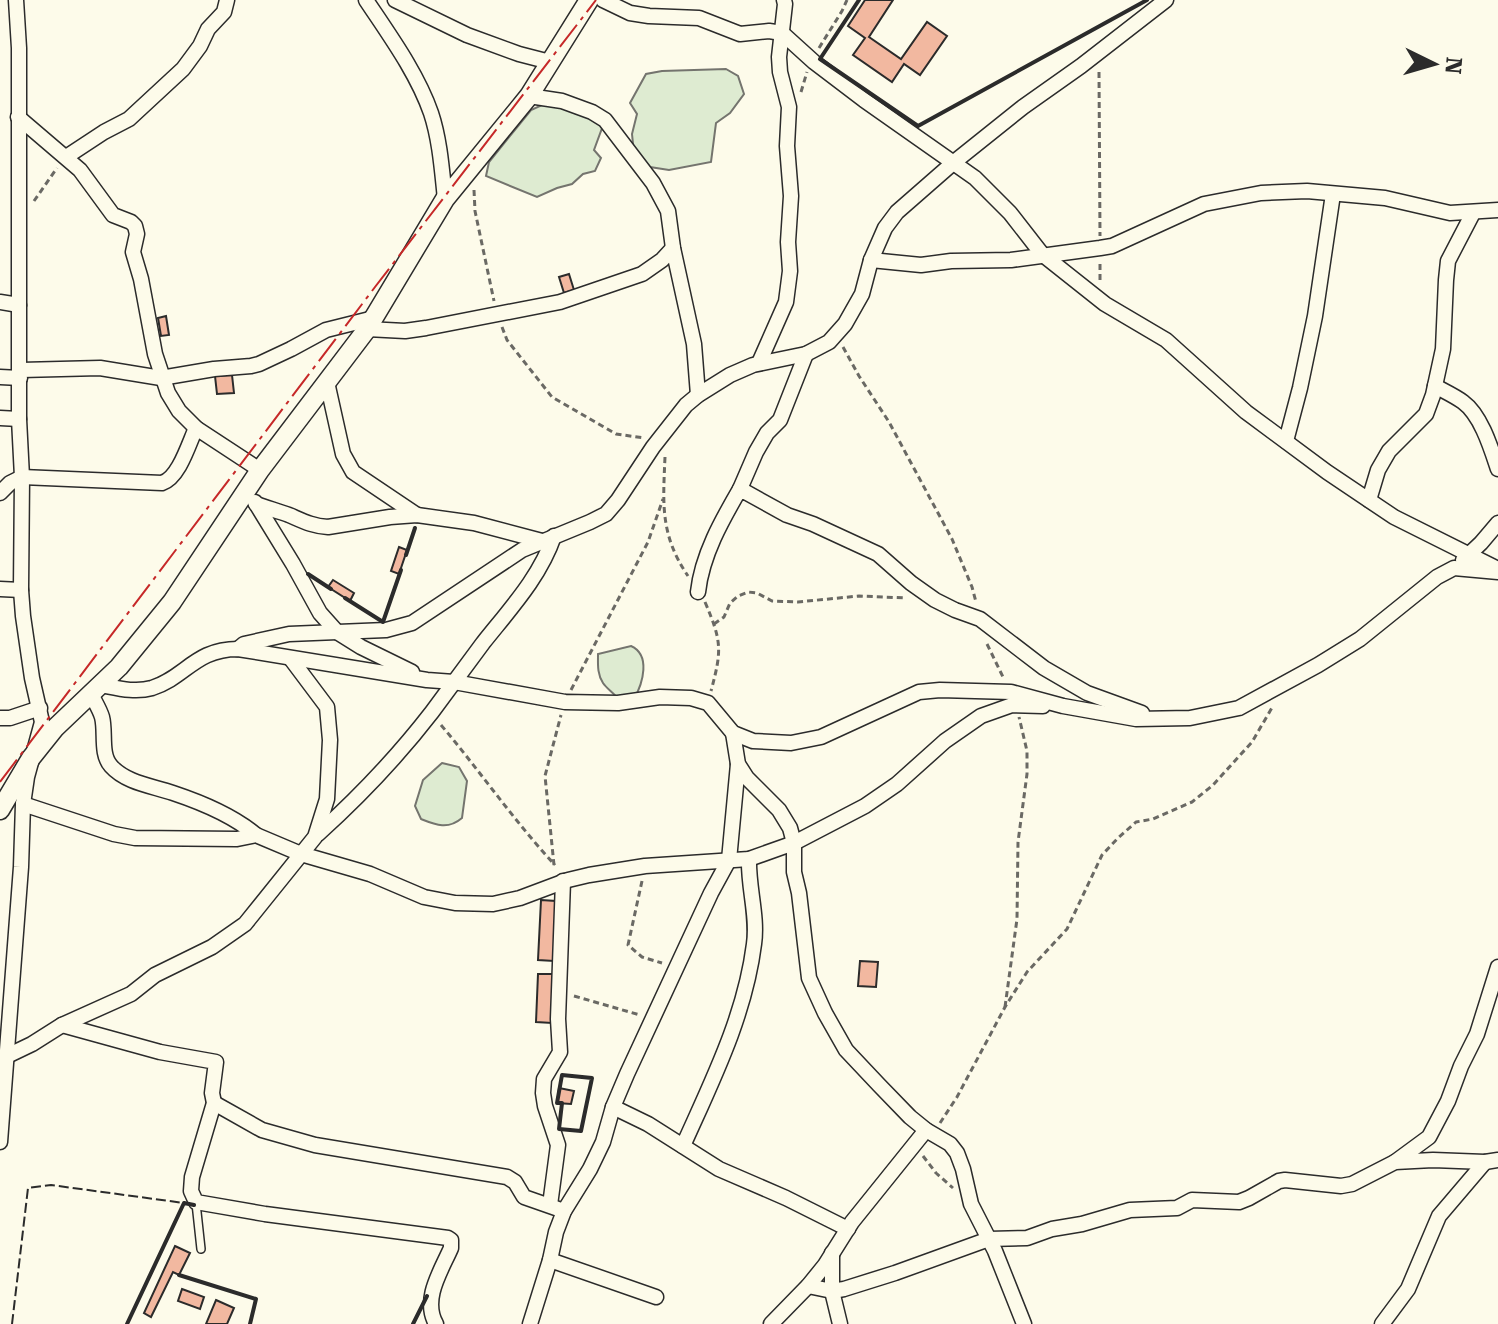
<svg xmlns="http://www.w3.org/2000/svg" width="1498" height="1324" font-family="'Roboto Serif',serif">
	<rect width="100%" height="100%" fill="#fdfbea"/>
	<g fill="#deebd1" stroke="#74746e" stroke-width="2">
		<path d="M726,69L738,76L744,94L730,113L716,123L711,162L669,170L650,167L634,153L632,134L637,114L630,103L646,74L662,71Z"/>
		<path d="M542,105L567,106L605,120L594,150L601,158L595,171L583,174L572,184L557,188L537,197L486,176L489,162L531,110Z"/>
		<path d="M631,646C651,655 643,683 634,699H618C614,693 607,689 603,683C597,674 598,664 598,654Z"/>
		<path d="M442,763L459,767L467,781L462,818C448,830 436,825 421,819L415,806L423,780Z"/>
	</g>
	<g fill="#f2b8a0" stroke="#2b2b2b" stroke-width="2">
		<path d="M865,0H893L869,37L901,59L927,22L947,36L920,75L904,64L892,82L853,55L865,38L848,26Z"/>
		<path d="M569,274L574,290L564,293L559,277Z"/>
		<path d="M166,316L169,335L161,336L158,318Z"/>
		<path d="M232,375L234,393L217,394L215,376Z"/>
		<path d="M399,547L407,550L399,574L391,571Z"/>
		<path d="M333,580L354,593L350,601L328,587Z"/>
		<path d="M541,900L556,901L554,961L538,960Z"/>
		<path d="M860,961L878,962L876,987L858,986Z"/>
		<path d="M538,974H554L552,1023L536,1022Z"/>
		<path d="M559,1088L574,1091L571,1104L557,1103Z"/>
		<path d="M175,1246L190,1253L179,1275L173,1272L151,1317L144,1313Z"/>
		<path d="M182,1289L204,1297L200,1309L178,1301Z"/>
		<path d="M216,1300L234,1308L227,1324H206Z"/>
	</g>
	<g fill="none" stroke-linecap="round" stroke-linejoin="round">
		<g stroke="#2b2b2b" stroke-width="10">
			<path id="lane" d="M196,1203L201,1249"/>
		</g>
		<g stroke="#2b2b2b" stroke-width="17">
			<g id="street">
				<path d="M366,0C390,36 417,73 431,113C440,140 442,171 445,199"/>
				<path d="M395,0L467,35L519,54L550,62"/>
				<path d="M603,0L630,13L649,16L699,18L740,34L769,31L782,33L814,62L864,100L975,178L1010,213L1042,254L1105,304L1166,340L1246,412L1327,472L1394,517L1498,569"/>
				<path d="M529,96L562,101L592,112L605,120L653,183L668,211L673,248L694,344L698,395"/>
				<path d="M18,117L80,170L113,215L131,222L135,226L137,234L133,252L141,279L155,354L168,393L179,411L196,428L260,470"/>
				<path d="M66,157L104,132L129,119L183,69L200,46L208,29L224,12L227,0"/>
				<path d="M871,260L921,265L951,261L1011,260L1100,248L1112,246L1204,204L1261,193L1307,191L1385,198L1450,213L1498,210"/>
				<path d="M0,302L19,305"/>
				<path d="M367,329L405,331L426,328L560,302L642,274L662,260L673,248"/>
				<path d="M759,363L786,302L790,271L788,242L791,196L787,146L789,107L780,72L779,57L785,4L784,0"/>
				<path d="M21,370L100,368L161,378L214,369L251,366L259,364L291,349L326,330L374,318"/>
				<path d="M0,377L20,378"/>
				<path d="M327,382L343,454L353,472L417,515"/>
				<path d="M1435,386C1444,391 1455,396 1463,402C1481,415 1491,448 1498,469"/>
				<path d="M0,418L19,419"/>
				<path d="M1286,441L1300,388L1315,316L1333,194"/>
				<path d="M740,489L756,452L767,433L780,420L806,354"/>
				<path d="M0,493L10,483L22,477L162,483C179,478 189,443 196,428"/>
				<path d="M1369,500L1378,470L1389,451L1426,414L1433,395L1443,349L1446,280L1448,261L1473,213"/>
				<path d="M255,502L293,564L320,613L337,632L361,647L412,672"/>
				<path d="M256,504C267,508 278,511 289,515C303,521 312,526 328,527L390,517L417,515L474,523L542,541"/>
				<path d="M1463,560L1481,543L1498,523"/>
				<path d="M0,589L21,590"/>
				<path d="M698,592C702,555 722,520 740,489L787,515L813,524L878,554L911,583L935,600L955,610L980,619L1044,668L1087,693L1142,713"/>
				<path d="M238,649L244,644L289,634L386,630L412,623L522,550L590,522L606,514L618,500L653,447L686,405L698,395L730,375L753,365L806,354L829,342L845,324L862,294L871,260L885,228L897,212L953,163L1023,107L1081,66L1166,0"/>
				<path d="M101,685C117,688 135,693 152,688C186,677 195,649 238,649L427,680L454,682L565,702L618,703L660,697L691,698L708,703L733,733L753,741L791,743L821,737L919,692L940,690L1011,692L1063,706L1136,719L1190,718L1239,708L1318,665L1360,639L1437,577L1454,568L1498,572"/>
				<path d="M91,694C95,702 100,710 102,717C106,732 100,754 111,766C126,783 153,786 173,793C200,802 235,817 256,835"/>
				<path d="M0,718H10L40,708"/>
				<path d="M733,733L738,764L747,778L779,810L790,828L794,843V872L799,893L809,978L825,1013L846,1050L879,1085L910,1117L926,1130L950,1144L957,1153L963,1169L971,1204L995,1251L1024,1324"/>
				<path d="M23,804L114,834L135,838L237,839L256,835L301,854L370,874L424,897L455,903L493,904L520,898L568,880L589,875L645,866L749,859L794,843L865,806L897,784L945,741L981,716L1012,705L1043,706"/>
				<path d="M318,834C359,797 398,756 432,712C449,689 466,666 483,643C510,609 540,577 554,536"/>
				<path d="M62,1025L160,1052L216,1062L212,1093L214,1103L192,1177L191,1191L196,1202L265,1214L448,1238L451,1240V1248C441,1271 422,1299 436,1324"/>
				<path d="M7,1056L32,1044L62,1025L131,994L155,975L212,947L245,924L315,837L327,799L330,740L327,707L291,659"/>
				<path d="M214,1103L262,1130L315,1145L507,1177L515,1182L524,1197L564,1211"/>
				<path d="M613,1107L648,1124L719,1169L786,1198L848,1229"/>
				<path d="M0,1142L21,867L23,804L27,777L42,722L32,678L23,616L21,590L22,477L19,419V48L16,0"/>
				<path d="M683,1146C712,1081 745,1016 754,944C758,916 748,887 749,859"/>
				<path d="M1395,1162L1429,1137L1448,1101L1461,1066L1477,1034L1498,967"/>
				<path d="M550,1205L558,1145L545,1106L543,1093L544,1079L560,1052L558,1019L563,881"/>
				<path d="M832,1253V1291L840,1324"/>
				<path d="M550,1260L656,1297"/>
				<path d="M808,1286L832,1291L844,1289L895,1273L989,1239L1027,1238L1052,1229L1082,1224L1130,1210L1177,1208L1192,1200L1239,1202L1249,1198L1279,1181L1285,1180L1341,1186L1352,1184L1395,1162L1433,1160L1485,1162L1498,1160"/>
				<path d="M530,1324L550,1260L556,1232L564,1211L590,1169L603,1142L613,1107L627,1074L711,893L729,860L738,764"/>
				<path d="M771,1324L808,1286L825,1265L852,1222L926,1130"/>
				<path d="M1382,1324L1408,1289L1439,1216L1485,1162"/>
			</g>
		</g>
		<g stroke="#2b2b2b" stroke-width="21">
			<path id="secondary" d="M0,810L31,758L55,728L119,667L172,602L260,470L367,329L445,199L529,96L589,0"/>
		</g>
		<g stroke="#6a6964" stroke-width="3" stroke-dasharray="6 4" stroke-linecap="butt">
			<path d="M819,48L842,11L847,0"/>
			<path d="M1099,72L1100,236"/>
			<path d="M801,92L807,72"/>
			<path d="M474,190L475,211L494,301"/>
			<path d="M34,201L57,168"/>
			<path d="M1100,280V264"/>
			<path d="M502,327L507,340L552,397L616,434L644,438"/>
			<path d="M843,347L859,376L889,422L952,539L972,587L976,602"/>
			<path d="M665,457C663,504 660,535 688,576"/>
			<path d="M705,602C722,642 722,650 711,691"/>
			<path d="M714,624L724,617L730,603L738,596L748,592L757,593L772,601L798,602L859,596L906,598"/>
			<path d="M987,644L1003,677"/>
			<path d="M571,690L648,542L663,499"/>
			<path d="M441,725C480,771 514,821 555,865"/>
			<path d="M554,865L545,776L561,715"/>
			<path d="M642,881L628,945L642,957L662,963"/>
			<path d="M574,996L640,1015"/>
			<path d="M1005,1007L1017,919L1018,842L1027,774V751L1019,717"/>
			<path d="M940,1123L957,1097L1005,1007L1027,972L1067,929L1102,855L1118,838L1136,822L1153,819L1192,802L1213,785L1252,742L1273,706"/>
			<path d="M923,1156L936,1173L953,1188"/>
		</g>
		<use href="#lane" stroke="#fdfbea" stroke-width="7"/>
		<use href="#street" stroke="#fdfbea" stroke-width="14"/>
		<use href="#secondary" stroke="#fdfbea" stroke-width="18"/>
		<path stroke="#2b2b2b" stroke-width="2" stroke-dasharray="10 4" stroke-linecap="butt" d="M12,1324L28,1188L51,1185L184,1203"/>
		<g stroke="#2b2b2b" stroke-width="4">
			<path d="M859,0L820,59L918,126L1147,0"/>
			<path d="M406,555L415,528"/>
			<path d="M308,574L331,589"/>
			<path d="M345,598L383,622L401,570"/>
			<path d="M562,1075L592,1078L581,1131L559,1129L562,1103H557Z"/>
			<path d="M179,1275L256,1299L250,1324"/>
			<path d="M127,1324L184,1203L194,1205"/>
			<path d="M413,1324L427,1296"/>
		</g>
		<path stroke="#c62828" stroke-width="2" stroke-dasharray="28 6 4 6" stroke-linecap="butt" d="M0,782L375,287L596,0"/>
	</g>
	<g transform="translate(1434 64) rotate(95)" stroke="#fdfbea" stroke-width="6" paint-order="stroke">
	<path d="M0-6L14 30L0 20L-14 30Z" fill="#2b2b2b"/>
	<text y="-12" font-size="22" font-weight="bold" text-anchor="middle" fill="#2b2b2b">N</text>
	</g>
</svg>
